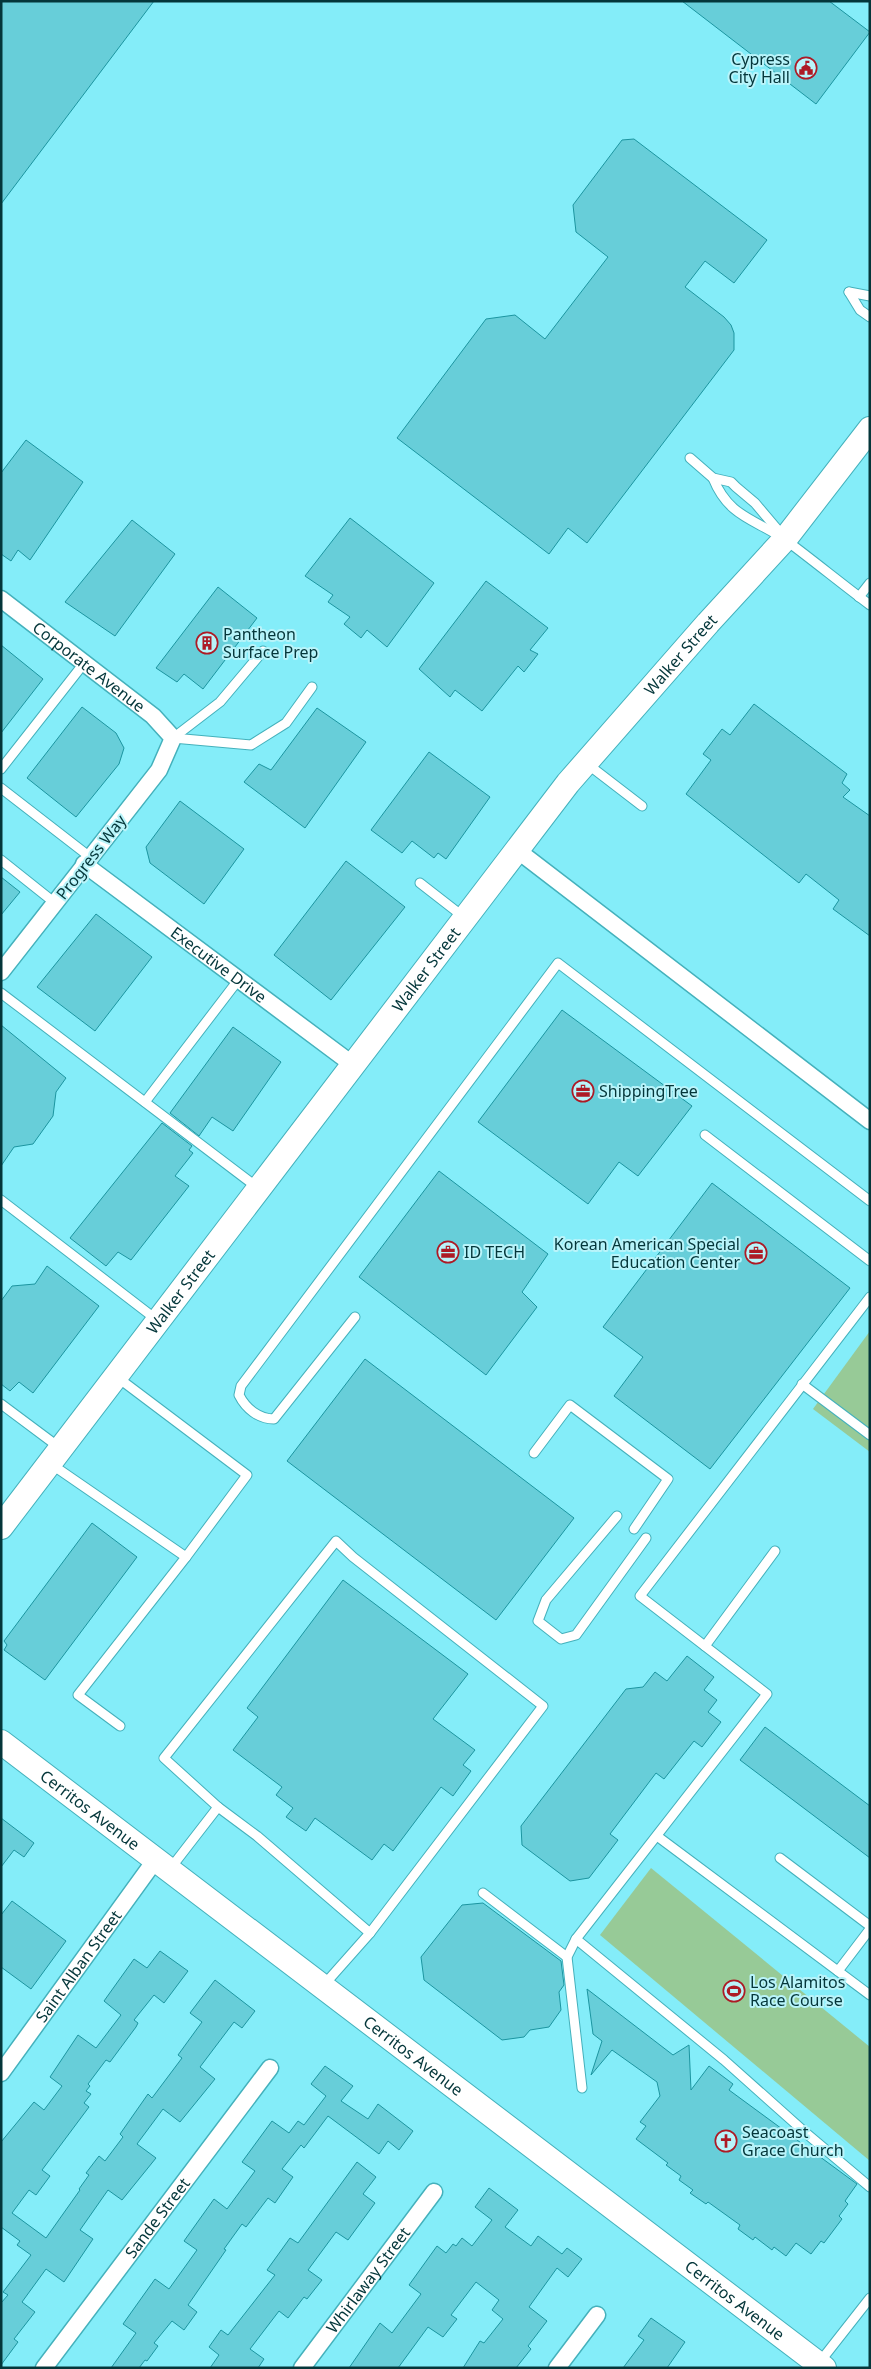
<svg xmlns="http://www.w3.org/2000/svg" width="871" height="2369" font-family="'Noto Sans',sans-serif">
	<rect width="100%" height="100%" fill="#84edf9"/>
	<g fill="#97ca97">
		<path d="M870,1331V1452L813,1409Z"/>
		<path d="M651,1868L870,2047V2161L600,1935Z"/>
	</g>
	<g fill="#67ced9" stroke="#1c95a0">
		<path d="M1,1H154L1,204Z"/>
		<path d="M682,1H829L870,32L816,104Z"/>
		<path d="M634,139L767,240L734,283L705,261L685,287L724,317L731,325L734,333V350L587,543L568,528L549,554L397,438L486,319L515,315L545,339L608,257L576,232L573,205L622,140Z"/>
		<path d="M26,440L83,482L30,560L18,550L11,561L1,554V473Z"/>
		<path d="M350,518L434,583L387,647L367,630L361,638L344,624L350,617L328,602L333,595L305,576Z"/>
		<path d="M132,520L175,554L115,636L65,602Z"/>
		<path d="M486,581L548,628L530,650L538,654L524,672L518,666L482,711L455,690L450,697L419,669Z"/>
		<path d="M218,587L257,618L203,689L184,674L177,682L156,668Z"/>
		<path d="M1,645L43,679L1,733Z"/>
		<path d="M754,704L847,774L842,783L850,790L843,797L870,816V936L833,909L839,900L806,874L799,883L686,794L711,760L703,754L722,729L730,735Z"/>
		<path d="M82,707L116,733L124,748L119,764L76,817L27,778Z"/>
		<path d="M317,708L366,742L305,828L244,782L259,764L271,770Z"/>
		<path d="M429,752L490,797L446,859L438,853L434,858L412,841L402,853L371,830Z"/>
		<path d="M180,801L244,849L204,904L150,863L146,847Z"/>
		<path d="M346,861L405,907L331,1000L274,955Z"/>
		<path d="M1,877L20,892L1,915Z"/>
		<path d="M96,914L152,957L95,1031L37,987Z"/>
		<path d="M562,1010L692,1106L638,1176L619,1162L588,1204L478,1122Z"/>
		<path d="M1,1025L66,1078L56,1092L53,1116L33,1144L14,1147L1,1166Z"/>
		<path d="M233,1027L281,1062L233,1131L212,1117L199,1136L170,1113Z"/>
		<path d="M162,1123L192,1146L189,1150L193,1153L175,1176L189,1186L131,1260L118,1252L106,1266L70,1238Z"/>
		<path d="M439,1171L548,1254L522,1292L537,1307L486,1375L359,1277Z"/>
		<path d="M712,1183L850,1288L710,1469L614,1396L643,1357L603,1327Z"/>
		<path d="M47,1266L99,1306L33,1393L19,1382L10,1391L1,1384V1301L12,1286L35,1284Z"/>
		<path d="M365,1359L574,1518L496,1620L287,1461Z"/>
		<path d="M92,1523L137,1557L45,1680L4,1650L7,1645L4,1641Z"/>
		<path d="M343,1580L468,1674L433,1719L475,1750L463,1765L471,1771L453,1796L441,1787L393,1851L384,1844L372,1860L315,1818L306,1831L286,1817L293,1808L276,1795L282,1787L233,1750L258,1717L247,1708Z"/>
		<path d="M687,1656L714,1677L704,1690L717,1700L708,1712L721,1722L702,1747L694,1741L664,1779L656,1773L610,1834L618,1840L589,1878L570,1881L522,1845L521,1826L626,1689L643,1687L655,1672L667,1681Z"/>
		<path d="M765,1727L870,1806V1858L740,1760Z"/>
		<path d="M1,1818L34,1843L24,1857L14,1850L1,1867Z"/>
		<path d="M12,1901L66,1941L31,1989L1,1967V1915Z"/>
		<path d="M483,1903L561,1961L564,1985L559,1992L561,2010L549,2027L530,2030L524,2037L502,2040L424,1980L421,1957L462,1905Z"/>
		<path d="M160,1951L188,1971L164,2003L154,1995L134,2020L138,2023L136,2027L110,2062L106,2060L88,2084L90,2086L86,2091L91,2094L84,2103L89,2107L42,2170L50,2176L36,2195L29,2190L12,2213L46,2238L80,2190L79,2189L89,2175L86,2173L99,2156L105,2161L123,2137L120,2134L148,2094L152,2098L182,2058L178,2055L202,2022L190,2013L215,1980L255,2011L242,2028L234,2022L200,2067L215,2079L180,2122L163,2109L137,2144L156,2158L122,2200L108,2190L80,2230L93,2239L64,2282L46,2269L22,2302L35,2312L14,2339L18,2342L1,2365V2303L8,2295L3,2292L31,2255L17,2245L20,2241L1,2227V2142L34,2102L44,2110L62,2086L50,2077L78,2035L96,2048L121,2015L104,2001L134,1959L147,1968Z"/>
		<path d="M587,1989L673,2055L689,2045L691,2090L709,2066L733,2084L729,2090L857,2184L845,2201L848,2204L839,2216L842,2219L824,2243L821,2241L811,2254L796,2243L786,2256L774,2247L772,2250L755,2237L753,2240L738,2229L740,2225L708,2202L706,2204L690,2193L693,2190L679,2180L681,2176L666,2165L668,2163L636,2139L646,2126L640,2122L660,2096L657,2082L612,2050L591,2075L602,2041L593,2034Z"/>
		<path d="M325,2066L353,2086L341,2101L368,2119L378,2104L413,2131L399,2150L388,2141L379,2154L328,2116L304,2148L301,2145L282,2169L293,2177L275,2203L268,2198L246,2227L242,2224L224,2249L226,2250L188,2305L197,2312L184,2330L172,2321L154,2343L158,2346L147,2361L145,2360L139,2368H111L136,2333L123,2324L155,2279L169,2289L197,2250L184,2241L214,2199L227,2209L255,2171L242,2162L272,2121L289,2133L298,2121L304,2125L326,2096L311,2084Z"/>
		<path d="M357,2162L376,2177L363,2194L375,2203L348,2240L336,2232L308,2270L322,2280L307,2299L304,2297L288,2318L279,2311L250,2349L264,2359L258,2368H210L219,2355L209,2347L221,2330L228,2335L275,2275L267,2270L290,2238L298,2243Z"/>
		<path d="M489,2188L518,2210L505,2227L531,2246L538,2236L562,2254L567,2248L582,2259L568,2277L557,2268L529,2307L547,2321L528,2346L531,2349L516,2368H463L480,2341L484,2343L503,2319L492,2310L499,2300L476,2282L451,2315L457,2319L443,2337L428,2327L398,2368H349L380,2323L392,2333L421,2294L409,2285L437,2246L446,2253L453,2244L456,2246L462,2238L472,2246L492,2220L475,2207Z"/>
		<path d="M651,2318L685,2342L667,2368H623L644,2340L638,2336Z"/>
	</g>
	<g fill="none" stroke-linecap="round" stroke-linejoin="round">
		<g stroke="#44b1bc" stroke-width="11">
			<g id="service">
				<path d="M849,292L860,310L870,317"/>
				<path d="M849,292L870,296"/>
				<path d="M690,458L713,478L731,482L736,487L755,503L782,535"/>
				<path d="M713,478C729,518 756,519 787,541C815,562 842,584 870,605"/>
				<path d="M859,597L870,583"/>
				<path d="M173,738L251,745L286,723L312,687"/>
				<path d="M173,738L220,702L263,651"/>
				<path d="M586,763L642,806"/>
				<path d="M1,769L85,662"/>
				<path d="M1,788L90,857"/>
				<path d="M1,860L55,903"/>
				<path d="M420,883L465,918"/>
				<path d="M1,993L258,1188"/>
				<path d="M145,1102L239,979"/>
				<path d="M705,1135L870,1261"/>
				<path d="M1,1200L157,1320"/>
				<path d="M870,1297L640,1596L767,1694L576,1939L724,2060L807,2134L870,2187"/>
				<path d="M355,1317L274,1419C259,1419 246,1409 239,1395L241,1386L558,963L870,1201"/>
				<path d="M117,1377L247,1475L186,1557"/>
				<path d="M802,1384L870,1435"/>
				<path d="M1,1404L60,1448"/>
				<path d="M534,1453L570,1405L668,1479L634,1529"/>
				<path d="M51,1464L186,1557L78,1695L120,1726"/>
				<path d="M617,1516L546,1600L538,1621L561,1639L576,1635L646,1538"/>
				<path d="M705,1646L775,1551"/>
				<path d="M218,1807L257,1836L370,1933"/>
				<path d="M657,1836L870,1995"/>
				<path d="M780,1858L870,1926"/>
				<path d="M170,1869L218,1807L164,1758L336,1541L353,1557L543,1706L370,1933L323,1986"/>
				<path d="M483,1893L567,1957"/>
				<path d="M576,1939L567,1957L582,2088"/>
				<path d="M838,1971L870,1929"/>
				<path d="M819,2363L870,2298"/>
			</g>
		</g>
		<g stroke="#44b1bc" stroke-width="19">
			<g id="minor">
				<path id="s1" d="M1,599L153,716L173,738L159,770L1,972"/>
				<path d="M517,850L870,1121"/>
				<path id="s2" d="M84,864L352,1064"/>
				<path id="s3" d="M1,2073L156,1859"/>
				<path id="s4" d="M44,2368L270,2068"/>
				<path id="s5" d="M302,2368L434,2192"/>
				<path d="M557,2368L597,2315"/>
			</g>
		</g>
		<g stroke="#44b1bc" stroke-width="26">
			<g id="secondary">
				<path id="s6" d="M1,1527L568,783L708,623L785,539L870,429"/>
				<path id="s7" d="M1,1742L824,2368"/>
			</g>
		</g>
		<use href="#service" stroke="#fff" stroke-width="9"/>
		<use href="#minor" stroke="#fff" stroke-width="16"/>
		<use href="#secondary" stroke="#fff" stroke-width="24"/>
	</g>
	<defs>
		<g id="civic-ring" transform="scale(1.125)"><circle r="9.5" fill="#b9f4fa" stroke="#ad1a25" stroke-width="1.5"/><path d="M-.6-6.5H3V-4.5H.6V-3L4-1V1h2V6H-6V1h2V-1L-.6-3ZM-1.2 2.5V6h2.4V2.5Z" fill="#ad1a25"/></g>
		<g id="building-ring" transform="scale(1.125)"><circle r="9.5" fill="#b9f4fa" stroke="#ad1a25" stroke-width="1.5"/><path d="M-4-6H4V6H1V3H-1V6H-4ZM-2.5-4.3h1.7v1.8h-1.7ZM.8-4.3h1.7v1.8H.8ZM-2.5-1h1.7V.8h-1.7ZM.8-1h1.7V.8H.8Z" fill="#ad1a25"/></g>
		<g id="office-ring" transform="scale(1.125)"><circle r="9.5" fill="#b9f4fa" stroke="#ad1a25" stroke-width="1.5"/><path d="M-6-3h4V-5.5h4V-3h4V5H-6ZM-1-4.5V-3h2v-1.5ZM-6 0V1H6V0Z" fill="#ad1a25"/></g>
		<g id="stadium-ring" transform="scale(1.125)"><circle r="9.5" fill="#b9f4fa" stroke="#ad1a25" stroke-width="1.5"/><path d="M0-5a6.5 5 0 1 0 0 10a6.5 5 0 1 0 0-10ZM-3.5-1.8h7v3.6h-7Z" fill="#ad1a25"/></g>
		<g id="church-ring" transform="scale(1.125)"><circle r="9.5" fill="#b9f4fa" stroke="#ad1a25" stroke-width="1.5"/><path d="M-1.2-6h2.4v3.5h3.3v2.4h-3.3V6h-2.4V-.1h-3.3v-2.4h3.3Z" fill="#ad1a25"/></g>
	</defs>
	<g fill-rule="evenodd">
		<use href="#civic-ring" x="806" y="68"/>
		<use href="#building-ring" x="207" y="643"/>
		<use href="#office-ring" x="583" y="1091"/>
		<use href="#office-ring" x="448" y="1252"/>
		<use href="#office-ring" x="756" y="1253"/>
		<use href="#stadium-ring" x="734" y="1991"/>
		<use href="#church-ring" x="726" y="2141"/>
	</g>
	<g text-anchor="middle" stroke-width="4" stroke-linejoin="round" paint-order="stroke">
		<g font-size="16" fill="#04363a" stroke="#b9f4fa" text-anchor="start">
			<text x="790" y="65" text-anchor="end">Cypress<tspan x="790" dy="18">City Hall</tspan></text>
			<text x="223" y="640">Pantheon<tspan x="223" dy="18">Surface Prep</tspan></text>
			<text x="599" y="1097">ShippingTree</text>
			<text x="740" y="1250" text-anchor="end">Korean American Special<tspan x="740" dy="18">Education Center</tspan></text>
			<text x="464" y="1258">ID TECH</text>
			<text x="750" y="1988">Los Alamitos<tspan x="750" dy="18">Race Course</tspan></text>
			<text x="742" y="2138">Seacoast<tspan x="742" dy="18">Grace Church</tspan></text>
		</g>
		<g font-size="16" fill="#04363a" stroke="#b9f4fa">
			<text dy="6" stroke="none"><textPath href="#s6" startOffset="1106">Walker Street</textPath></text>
			<text dy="6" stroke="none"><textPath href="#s1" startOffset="111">Corporate Avenue</textPath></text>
			<text transform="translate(91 857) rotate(-52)" y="6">Progress Way</text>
			<text dy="6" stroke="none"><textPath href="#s2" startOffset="168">Executive Drive</textPath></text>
			<text dy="6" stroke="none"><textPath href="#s6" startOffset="701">Walker Street</textPath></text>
			<text dy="6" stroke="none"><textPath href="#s6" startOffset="296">Walker Street</textPath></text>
			<text dy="6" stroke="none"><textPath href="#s7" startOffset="112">Cerritos Avenue</textPath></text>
			<text dy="6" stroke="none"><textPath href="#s3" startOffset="132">Saint Alban Street</textPath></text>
			<text dy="6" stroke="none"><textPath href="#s7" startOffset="518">Cerritos Avenue</textPath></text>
			<text dy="6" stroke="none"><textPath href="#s4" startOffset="188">Sande Street</textPath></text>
			<text dy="6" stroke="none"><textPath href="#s5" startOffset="110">Whirlaway Street</textPath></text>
			<text dy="6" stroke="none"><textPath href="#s7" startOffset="922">Cerritos Avenue</textPath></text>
		</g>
	</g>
	<rect width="871" height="2369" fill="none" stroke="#04363a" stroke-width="5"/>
</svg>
